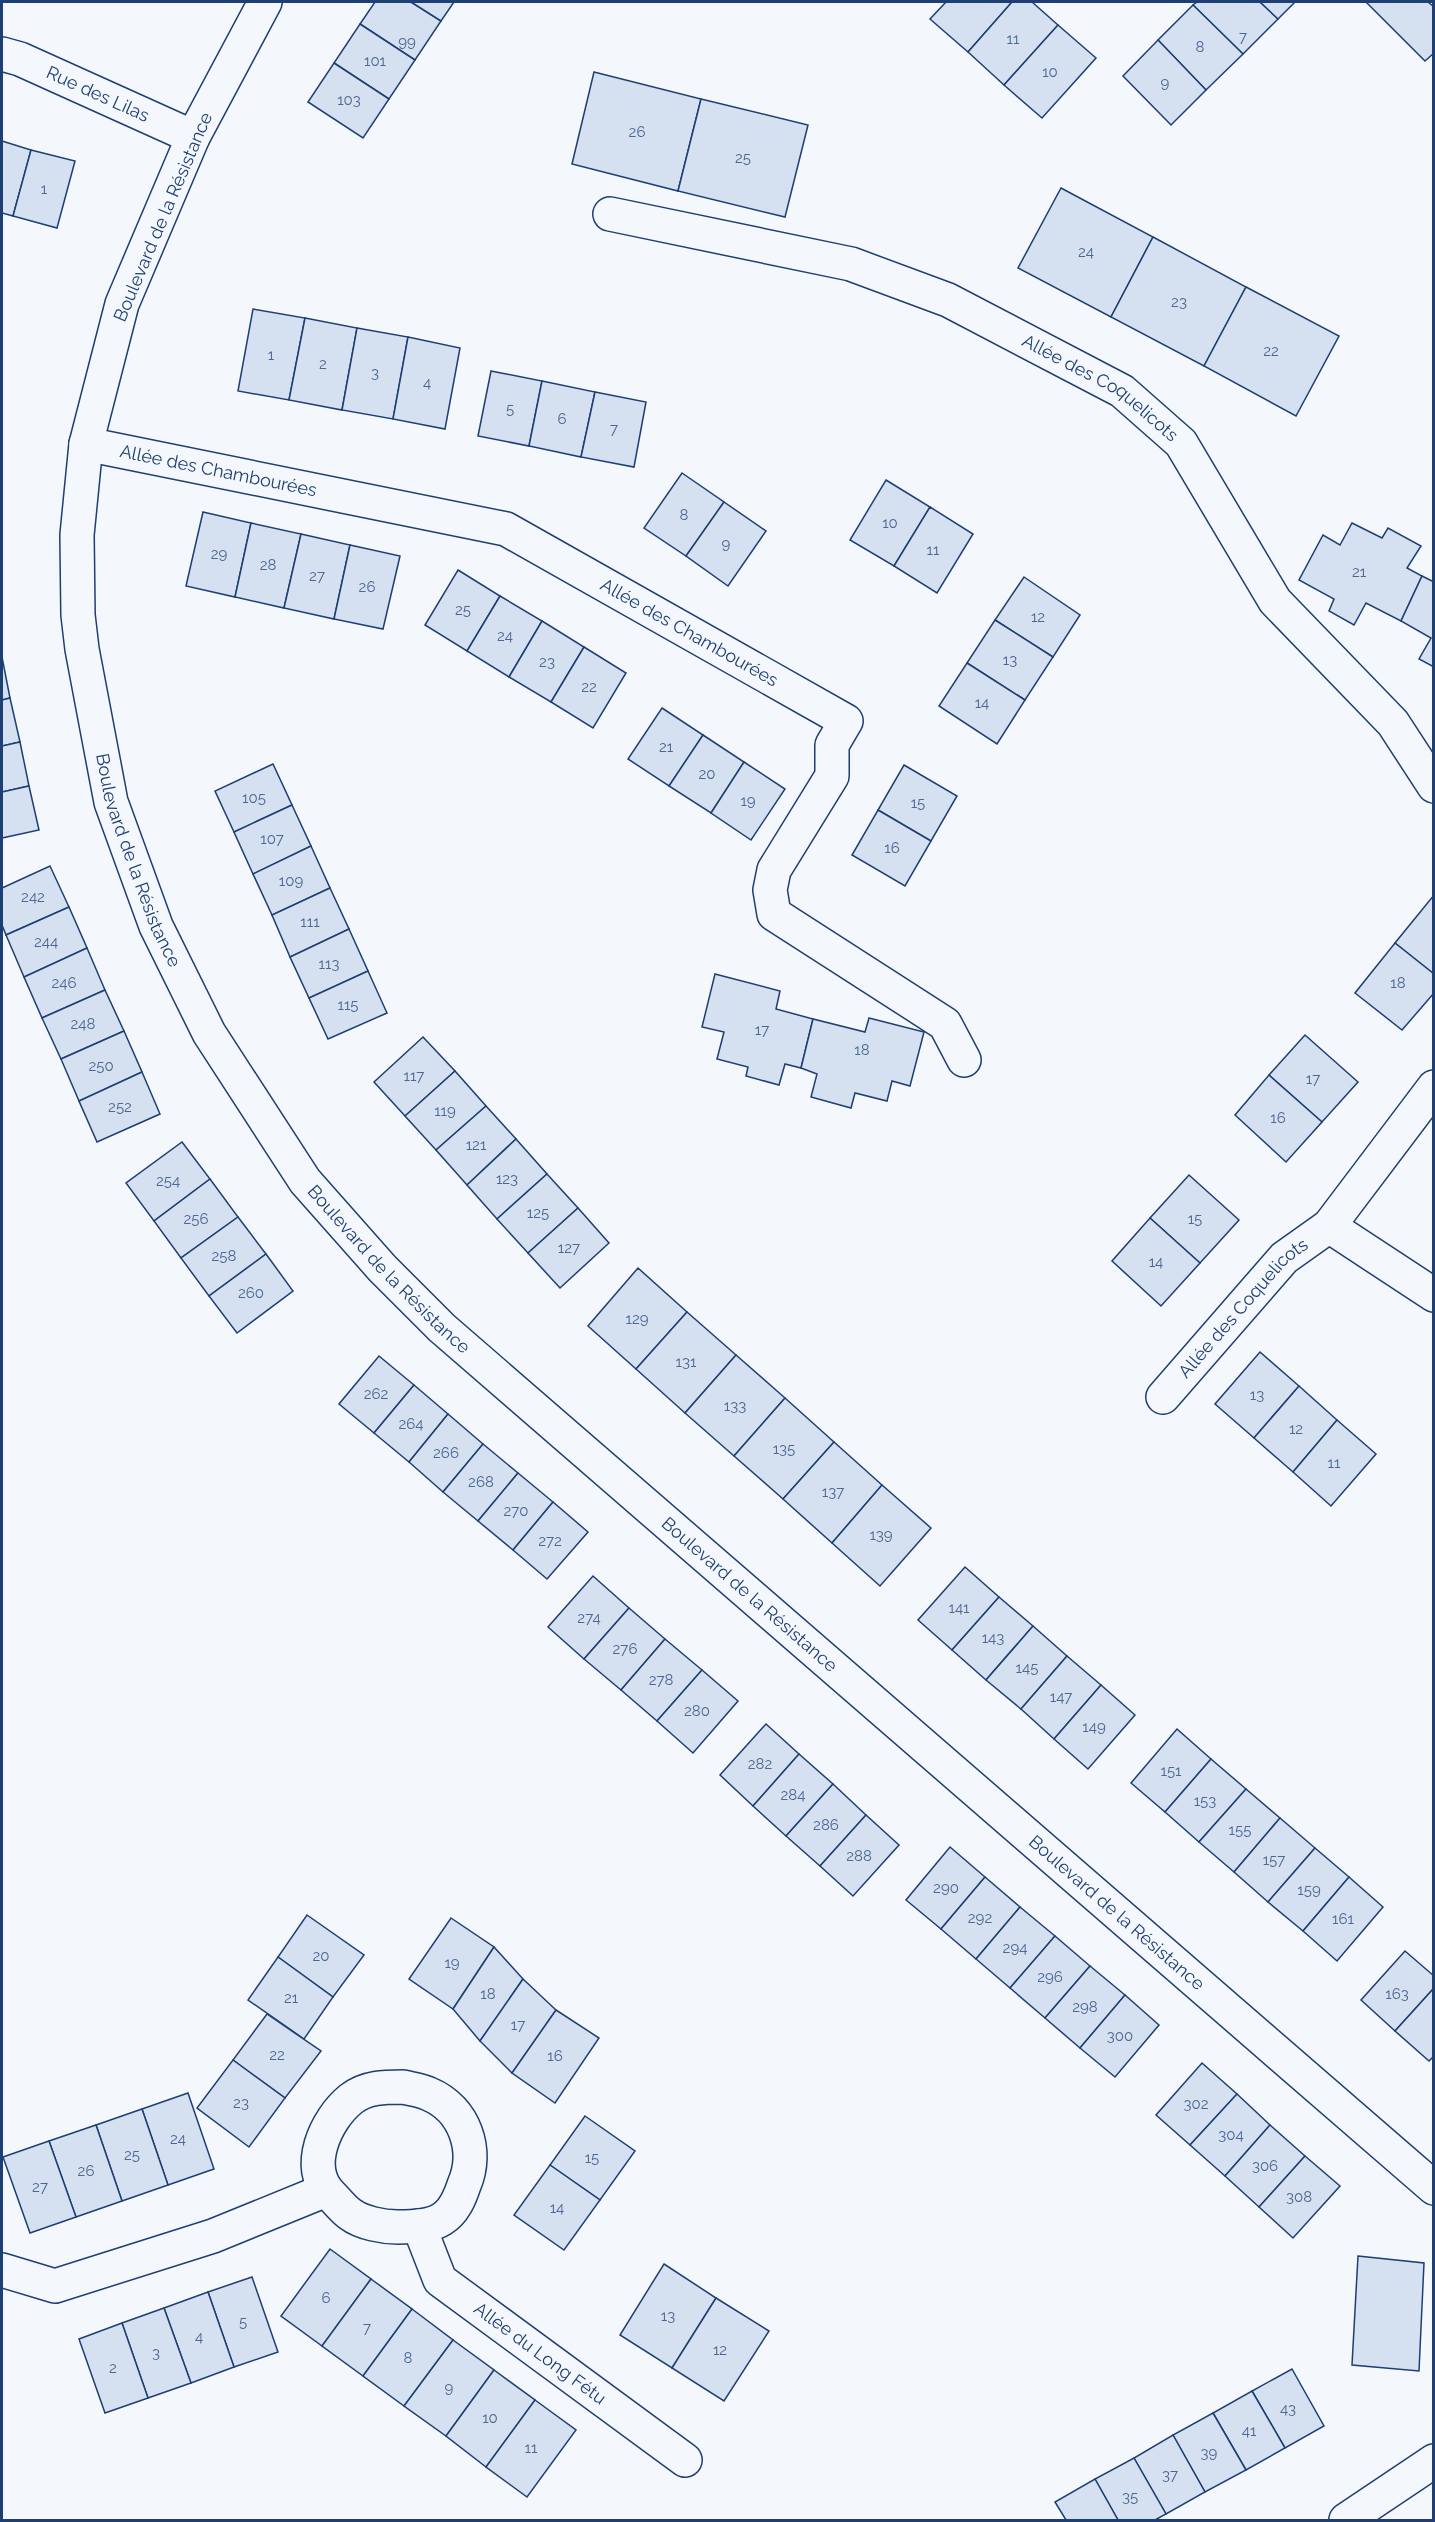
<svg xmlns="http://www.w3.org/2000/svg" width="1435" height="2522" font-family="Raleway,sans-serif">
	<rect width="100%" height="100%" fill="#f4f7fb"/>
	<g fill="#d5e0f0" stroke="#1d3f73" stroke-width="1.5">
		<path d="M375,2H411L441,21L415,60L360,24Z"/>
		<path d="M411,2H454L441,21Z"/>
		<path d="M946,2H1012L968,52L930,19Z"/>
		<path d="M1012,2H1032L1058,25L1004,85L968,52Z"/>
		<path d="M1197,2H1260L1278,19L1243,54L1193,5Z"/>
		<path d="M1260,2H1295L1278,19Z"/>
		<path d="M1366,2H1428L1434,7V53L1425,61Z"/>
		<path d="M1193,5L1243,54L1206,90L1158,40Z"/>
		<path d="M360,24L415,60L389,99L334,63Z"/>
		<path d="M1058,25L1096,58L1042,118L1004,85Z"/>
		<path d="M1158,40L1206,90L1171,125L1123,76Z"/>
		<path d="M334,63L389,99L363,138L308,102Z"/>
		<path d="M594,72L701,99L678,191L572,164Z"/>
		<path d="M701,99L808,125L785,217L678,191Z"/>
		<path d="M2,141L31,150L13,216L2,213Z"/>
		<path d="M31,150L75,161L57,228L13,216Z"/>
		<path d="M1061,188L1153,237L1111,317L1018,268Z"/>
		<path d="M1153,237L1246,287L1204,366L1111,317Z"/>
		<path d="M1246,287L1339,336L1296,416L1204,366Z"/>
		<path d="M253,309L305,318L289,400L238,391Z"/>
		<path d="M305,318L357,328L342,410L289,400Z"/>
		<path d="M357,328L408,337L393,419L342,410Z"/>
		<path d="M408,337L460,348L445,429L393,419Z"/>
		<path d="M491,371L542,381L529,446L478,436Z"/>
		<path d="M542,381L595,392L581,457L529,446Z"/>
		<path d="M595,392L646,402L634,467L581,457Z"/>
		<path d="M682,473L724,502L686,556L644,528Z"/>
		<path d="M886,480L930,507L894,566L850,540Z"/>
		<path d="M724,502L766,531L728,586L686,556Z"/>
		<path d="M930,507L973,534L937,593L894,566Z"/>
		<path d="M203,512L251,523L235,597L186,586Z"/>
		<path d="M251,523L301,534L284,608L235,597Z"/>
		<path d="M1352,523L1382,538L1388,528L1421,546L1407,568L1422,576L1401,621L1366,603L1354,625L1329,611L1334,599L1299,580L1323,535L1340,545Z"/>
		<path d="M301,534L350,545L334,619L284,608Z"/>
		<path d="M350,545L400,556L383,629L334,619Z"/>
		<path d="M458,570L500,596L467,651L425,625Z"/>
		<path d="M1422,576L1434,582V667L1419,659L1431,638L1401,621Z"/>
		<path d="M1024,577L1080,615L1053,657L995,620Z"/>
		<path d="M500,596L542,621L509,677L467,651Z"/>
		<path d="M995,620L1053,657L1025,700L967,663Z"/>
		<path d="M542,621L584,647L551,702L509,677Z"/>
		<path d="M584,647L626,673L593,728L551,702Z"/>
		<path d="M2,657L10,698L2,700Z"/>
		<path d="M967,663L1025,700L997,744L939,706Z"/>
		<path d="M10,698L20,742L2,746V700Z"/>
		<path d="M662,708L703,735L669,786L628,759Z"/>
		<path d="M703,735L744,762L711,813L669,786Z"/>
		<path d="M20,742L29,786L2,792V746Z"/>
		<path d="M744,762L785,789L751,840L711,813Z"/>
		<path d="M273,764L292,805L234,832L215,791Z"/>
		<path d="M904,765L957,796L931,841L878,810Z"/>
		<path d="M29,786L39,830L2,838V792Z"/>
		<path d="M292,805L311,846L253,874L234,832Z"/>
		<path d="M878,810L931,841L905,886L852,855Z"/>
		<path d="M311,846L330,888L272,915L253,874Z"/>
		<path d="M50,866L69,907L6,935L2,925V888Z"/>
		<path d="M330,888L349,929L290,957L272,915Z"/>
		<path d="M1434,895V974L1395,943Z"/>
		<path d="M69,907L87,948L24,977L6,935Z"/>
		<path d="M349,929L368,971L309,998L290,957Z"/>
		<path d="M1395,943L1434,974V993L1402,1030L1355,993Z"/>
		<path d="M87,948L105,990L42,1018L24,977Z"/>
		<path d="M368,971L387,1013L328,1039L309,998Z"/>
		<path d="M715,974L780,991L776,1009L813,1019L801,1068L785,1064L779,1085L746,1076L748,1067L717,1059L724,1032L702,1027Z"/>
		<path d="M105,990L124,1031L61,1059L42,1018Z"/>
		<path d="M869,1018L924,1032L910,1086L892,1081L887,1101L855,1093L851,1108L811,1097L817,1074L801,1068L813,1019L865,1032Z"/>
		<path d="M124,1031L142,1072L79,1101L61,1059Z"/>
		<path d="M1305,1035L1358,1082L1322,1122L1269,1075Z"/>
		<path d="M423,1037L455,1071L405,1116L374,1082Z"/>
		<path d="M455,1071L486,1106L436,1150L405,1116Z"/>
		<path d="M142,1072L160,1114L97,1142L79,1101Z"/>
		<path d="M1269,1075L1322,1122L1286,1162L1235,1115Z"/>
		<path d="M486,1106L516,1139L467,1185L436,1150Z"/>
		<path d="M516,1139L547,1174L497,1219L467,1185Z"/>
		<path d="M182,1142L210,1179L154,1221L126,1183Z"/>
		<path d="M547,1174L578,1208L528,1253L497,1219Z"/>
		<path d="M1189,1175L1239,1220L1200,1263L1150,1218Z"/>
		<path d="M210,1179L238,1217L181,1258L154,1221Z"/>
		<path d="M578,1208L609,1243L560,1288L528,1253Z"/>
		<path d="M238,1217L266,1254L209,1296L181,1258Z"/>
		<path d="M1150,1218L1200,1263L1161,1306L1112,1261Z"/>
		<path d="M266,1254L293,1291L237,1333L209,1296Z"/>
		<path d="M638,1268L687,1312L636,1369L588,1326Z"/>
		<path d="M687,1312L736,1355L685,1413L636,1369Z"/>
		<path d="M1260,1352L1299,1386L1254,1438L1215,1404Z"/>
		<path d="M736,1355L785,1398L734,1456L685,1413Z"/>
		<path d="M379,1356L414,1385L374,1433L339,1404Z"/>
		<path d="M414,1385L448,1414L409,1462L374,1433Z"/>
		<path d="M1299,1386L1337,1420L1293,1472L1254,1438Z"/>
		<path d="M785,1398L834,1442L783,1499L734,1456Z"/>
		<path d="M448,1414L483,1444L443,1492L409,1462Z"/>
		<path d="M1337,1420L1376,1454L1331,1506L1293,1472Z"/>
		<path d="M834,1442L882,1485L832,1543L783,1499Z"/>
		<path d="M483,1444L518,1473L478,1521L443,1492Z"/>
		<path d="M518,1473L553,1502L513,1550L478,1521Z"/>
		<path d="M882,1485L931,1528L880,1586L832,1543Z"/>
		<path d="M553,1502L588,1532L547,1579L513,1550Z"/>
		<path d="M965,1567L999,1597L952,1650L918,1620Z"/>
		<path d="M593,1576L629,1608L584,1659L548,1627Z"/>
		<path d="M999,1597L1033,1626L986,1680L952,1650Z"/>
		<path d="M629,1608L665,1639L621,1690L584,1659Z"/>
		<path d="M1033,1626L1067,1656L1021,1709L986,1680Z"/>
		<path d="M665,1639L702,1670L657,1721L621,1690Z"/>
		<path d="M1067,1656L1101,1685L1054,1739L1021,1709Z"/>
		<path d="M702,1670L738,1701L693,1753L657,1721Z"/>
		<path d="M1101,1685L1135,1715L1088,1769L1054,1739Z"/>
		<path d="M766,1724L799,1754L753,1806L720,1775Z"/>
		<path d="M1177,1729L1211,1759L1165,1812L1131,1783Z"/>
		<path d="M799,1754L833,1784L786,1836L753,1806Z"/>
		<path d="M1211,1759L1246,1789L1199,1842L1165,1812Z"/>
		<path d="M833,1784L866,1815L820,1866L786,1836Z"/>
		<path d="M1246,1789L1280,1818L1234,1872L1199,1842Z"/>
		<path d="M866,1815L899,1845L853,1896L820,1866Z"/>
		<path d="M1280,1818L1315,1848L1268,1902L1234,1872Z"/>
		<path d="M950,1847L985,1877L941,1929L906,1900Z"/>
		<path d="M1315,1848L1349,1877L1303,1931L1268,1902Z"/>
		<path d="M985,1877L1020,1907L976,1959L941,1929Z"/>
		<path d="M1349,1877L1383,1907L1337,1961L1303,1931Z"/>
		<path d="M1020,1907L1055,1936L1010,1988L976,1959Z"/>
		<path d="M307,1915L364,1955L333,1997L278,1957Z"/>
		<path d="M451,1918L494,1947L453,2009L409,1979Z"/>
		<path d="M1055,1936L1090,1966L1045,2018L1010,1988Z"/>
		<path d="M494,1947L523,1979L480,2041L453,2009Z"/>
		<path d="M1405,1951L1434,1976V1988L1395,2031L1361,2000Z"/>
		<path d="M278,1957L333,1997L304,2039L248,2000Z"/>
		<path d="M1090,1966L1125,1995L1080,2048L1045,2018Z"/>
		<path d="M523,1979L556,2010L512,2073L480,2041Z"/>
		<path d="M1434,1988V2056L1429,2061L1395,2031Z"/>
		<path d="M1125,1995L1159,2025L1115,2077L1080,2048Z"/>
		<path d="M556,2010L599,2038L555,2103L512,2073Z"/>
		<path d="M267,2014L321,2051L285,2098L233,2060Z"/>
		<path d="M233,2060L285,2098L249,2147L197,2108Z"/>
		<path d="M1202,2063L1237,2094L1190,2145L1156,2115Z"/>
		<path d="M188,2093L214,2169L168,2185L142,2109Z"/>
		<path d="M1237,2094L1270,2125L1225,2176L1190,2145Z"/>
		<path d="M142,2109L168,2185L122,2201L96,2125Z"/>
		<path d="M585,2116L635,2151L600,2200L550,2165Z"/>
		<path d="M96,2125L122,2201L76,2217L49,2141Z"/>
		<path d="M1270,2125L1305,2156L1259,2207L1225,2176Z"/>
		<path d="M49,2141L76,2217L30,2233L3,2157Z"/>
		<path d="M1305,2156L1340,2186L1293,2238L1259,2207Z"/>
		<path d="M550,2165L600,2200L564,2250L514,2215Z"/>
		<path d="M330,2249L371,2279L322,2346L281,2316Z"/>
		<path d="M1358,2256L1424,2263L1419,2371L1352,2365Z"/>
		<path d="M664,2264L716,2298L672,2368L620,2335Z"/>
		<path d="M252,2277L278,2352L234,2367L208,2292Z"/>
		<path d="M371,2279L412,2309L363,2376L322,2346Z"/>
		<path d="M208,2292L234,2367L191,2383L164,2308Z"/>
		<path d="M716,2298L769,2331L724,2401L672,2368Z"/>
		<path d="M164,2308L191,2383L148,2398L122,2323Z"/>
		<path d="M412,2309L453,2340L404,2406L363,2376Z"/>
		<path d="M122,2323L148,2398L105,2413L79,2339Z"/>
		<path d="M453,2340L494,2370L446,2436L404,2406Z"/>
		<path d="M1292,2369L1324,2426L1285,2448L1252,2391Z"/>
		<path d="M494,2370L535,2400L486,2467L446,2436Z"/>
		<path d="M1252,2391L1285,2448L1246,2470L1213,2413Z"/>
		<path d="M535,2400L576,2430L527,2497L486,2467Z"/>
		<path d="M1213,2413L1246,2470L1205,2492L1173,2435Z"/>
		<path d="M1173,2435L1205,2492L1166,2514L1134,2458Z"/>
		<path d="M1134,2458L1166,2514L1155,2520H1118L1095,2479Z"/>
		<path d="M1095,2479L1118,2520H1066L1055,2502Z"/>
	</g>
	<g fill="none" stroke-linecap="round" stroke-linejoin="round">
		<g stroke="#1d3f73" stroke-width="36">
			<g id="street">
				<path id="s1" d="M265,2L193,137L122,304L86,444L77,535L78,615L82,649L111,802L156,926L209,1033L305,1181L382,1268L442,1328L1434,2188"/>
				<path id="s2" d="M2,54L20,59L193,137"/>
				<path id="s3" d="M610,214L851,264L948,300L1122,391L1181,443L1275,601L1393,723L1434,786"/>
				<path id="s4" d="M86,444L506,529L846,721L832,745V776L774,870L770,890L774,914L945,1024L964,1060"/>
				<path d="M1329,1226L1434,1087"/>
				<path id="s5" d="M1163,1397L1284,1258L1329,1226L1434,1295"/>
				<path d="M403,2087C411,2089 421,2090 429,2094C465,2109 479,2151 464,2185C460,2197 454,2212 442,2219C430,2227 412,2227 398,2227C383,2227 362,2223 350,2214C343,2209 337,2201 331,2195C303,2168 326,2119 351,2099C366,2087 385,2087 403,2087Z"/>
				<path id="s6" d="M419,2226L440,2280L685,2460"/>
				<path d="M2,2270L55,2286L213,2236L326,2190"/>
				<path d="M1346,2520L1434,2461"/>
			</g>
		</g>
		<use href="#street" stroke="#f4f7fb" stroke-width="33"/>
	</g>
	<g text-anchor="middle" stroke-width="4.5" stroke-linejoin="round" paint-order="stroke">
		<g font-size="15" fill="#4b6792">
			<text x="1243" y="42">7</text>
			<text x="1013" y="44">11</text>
			<text x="407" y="47">99</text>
			<text x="1200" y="52">8</text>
			<text x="375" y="66">101</text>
			<text x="1050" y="77">10</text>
			<text x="1165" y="88">9</text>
			<text x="349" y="105">103</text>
			<text x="637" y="137">26</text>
			<text x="743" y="163">25</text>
			<text x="44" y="194">1</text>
			<text x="1086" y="257">24</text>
			<text x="1179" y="307">23</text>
			<text x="1271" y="356">22</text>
			<text x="271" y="360">1</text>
			<text x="323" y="369">2</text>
			<text x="375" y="378">3</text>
			<text x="427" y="388">4</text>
			<text x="510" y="414">5</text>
			<text x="562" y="424">6</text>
			<text x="614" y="434">7</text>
			<text x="684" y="520">8</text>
			<text x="890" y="528">10</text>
			<text x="726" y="549">9</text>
			<text x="933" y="555">11</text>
			<text x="219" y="559">29</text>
			<text x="268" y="570">28</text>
			<text x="1359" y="577">21</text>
			<text x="317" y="581">27</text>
			<text x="367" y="592">26</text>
			<text x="463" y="615">25</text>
			<text x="1038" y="622">12</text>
			<text x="505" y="641">24</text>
			<text x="1010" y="665">13</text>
			<text x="547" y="667">23</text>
			<text x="589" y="692">22</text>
			<text x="982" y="708">14</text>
			<text x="666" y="752">21</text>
			<text x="707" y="779">20</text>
			<text x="254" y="803">105</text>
			<text x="748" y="806">19</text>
			<text x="918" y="808">15</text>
			<text x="272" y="844">107</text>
			<text x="892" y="853">16</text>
			<text x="291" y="886">109</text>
			<text x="33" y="902">242</text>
			<text x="310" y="927">111</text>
			<text x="46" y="947">244</text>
			<text x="329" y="969">113</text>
			<text x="64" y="988">246</text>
			<text x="1398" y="988">18</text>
			<text x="348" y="1010">115</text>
			<text x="83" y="1029">248</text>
			<text x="762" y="1035">17</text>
			<text x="862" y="1055">18</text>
			<text x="101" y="1071">250</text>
			<text x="414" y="1081">117</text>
			<text x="1313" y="1084">17</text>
			<text x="120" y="1112">252</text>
			<text x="445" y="1116">119</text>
			<text x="1278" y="1123">16</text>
			<text x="476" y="1150">121</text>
			<text x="507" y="1184">123</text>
			<text x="168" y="1186">254</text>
			<text x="538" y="1218">125</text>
			<text x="196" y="1224">256</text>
			<text x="1195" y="1224">15</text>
			<text x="569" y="1253">127</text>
			<text x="224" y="1261">258</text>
			<text x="1156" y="1267">14</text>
			<text x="251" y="1298">260</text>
			<text x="637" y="1324">129</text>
			<text x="686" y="1367">131</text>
			<text x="376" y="1399">262</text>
			<text x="1257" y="1400">13</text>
			<text x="735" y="1411">133</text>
			<text x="411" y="1429">264</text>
			<text x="1296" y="1434">12</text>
			<text x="784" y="1454">135</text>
			<text x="446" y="1458">266</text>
			<text x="1334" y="1468">11</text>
			<text x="481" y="1487">268</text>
			<text x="833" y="1497">137</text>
			<text x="516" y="1516">270</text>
			<text x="881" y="1540">139</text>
			<text x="550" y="1546">272</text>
			<text x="959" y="1613">141</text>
			<text x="589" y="1623">274</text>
			<text x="993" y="1643">143</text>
			<text x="625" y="1654">276</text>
			<text x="1027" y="1673">145</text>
			<text x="661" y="1685">278</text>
			<text x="1061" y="1702">147</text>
			<text x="697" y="1716">280</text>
			<text x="1094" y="1732">149</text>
			<text x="760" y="1769">282</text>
			<text x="1171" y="1776">151</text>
			<text x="793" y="1800">284</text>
			<text x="1205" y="1806">153</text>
			<text x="826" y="1830">286</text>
			<text x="1240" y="1835">155</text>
			<text x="859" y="1861">288</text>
			<text x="1274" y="1865">157</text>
			<text x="946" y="1893">290</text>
			<text x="1309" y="1895">159</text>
			<text x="980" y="1923">292</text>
			<text x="1343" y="1924">161</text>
			<text x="1015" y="1953">294</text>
			<text x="321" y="1961">20</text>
			<text x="452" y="1968">19</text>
			<text x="1050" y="1982">296</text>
			<text x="488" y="1999">18</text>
			<text x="1397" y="1999">163</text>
			<text x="291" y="2003">21</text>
			<text x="1085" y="2012">298</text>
			<text x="518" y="2030">17</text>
			<text x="1120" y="2041">300</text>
			<text x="277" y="2060">22</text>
			<text x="555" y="2061">16</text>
			<text x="241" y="2108">23</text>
			<text x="1196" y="2109">302</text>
			<text x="1231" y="2140">304</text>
			<text x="178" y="2144">24</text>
			<text x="132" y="2160">25</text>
			<text x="592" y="2163">15</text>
			<text x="1265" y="2171">306</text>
			<text x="86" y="2176">26</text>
			<text x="40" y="2192">27</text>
			<text x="1299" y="2202">308</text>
			<text x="557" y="2213">14</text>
			<text x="326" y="2303">6</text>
			<text x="668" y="2321">13</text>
			<text x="243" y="2327">5</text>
			<text x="367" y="2333">7</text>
			<text x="199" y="2342">4</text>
			<text x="720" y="2355">12</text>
			<text x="156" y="2358">3</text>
			<text x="408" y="2363">8</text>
			<text x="113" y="2373">2</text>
			<text x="449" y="2393">9</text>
			<text x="1288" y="2414">43</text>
			<text x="490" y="2423">10</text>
			<text x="1249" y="2436">41</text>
			<text x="531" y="2453">11</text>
			<text x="1209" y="2458">39</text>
			<text x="1170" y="2480">37</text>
			<text x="1130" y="2502">35</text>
		</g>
		<g font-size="18" fill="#1d3f73" stroke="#f4f7fb">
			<text dy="6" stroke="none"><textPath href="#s2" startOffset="104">Rue des Lilas</textPath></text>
			<text transform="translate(163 217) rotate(-67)" y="6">Boulevard de la Résistance</text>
			<text dy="6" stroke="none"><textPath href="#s3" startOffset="526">Allée des Coquelicots</textPath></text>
			<text dy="6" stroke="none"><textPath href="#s4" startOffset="135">Allée des Chambourées</textPath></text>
			<text dy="6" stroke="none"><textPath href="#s4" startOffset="639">Allée des Chambourées</textPath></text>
			<text dy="6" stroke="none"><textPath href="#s1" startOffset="904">Boulevard de la Résistance</textPath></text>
			<text dy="6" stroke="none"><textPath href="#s1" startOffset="1390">Boulevard de la Résistance</textPath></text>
			<text dy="6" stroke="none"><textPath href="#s5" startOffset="120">Allée des Coquelicots</textPath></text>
			<text dy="6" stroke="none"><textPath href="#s1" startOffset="1876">Boulevard de la Résistance</textPath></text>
			<text dy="6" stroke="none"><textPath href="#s1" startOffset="2362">Boulevard de la Résistance</textPath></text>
			<text dy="6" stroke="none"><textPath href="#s6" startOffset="182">Allée du Long Fétu</textPath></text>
		</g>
	</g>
	<rect width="1435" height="2522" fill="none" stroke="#1d3f73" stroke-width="6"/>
</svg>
